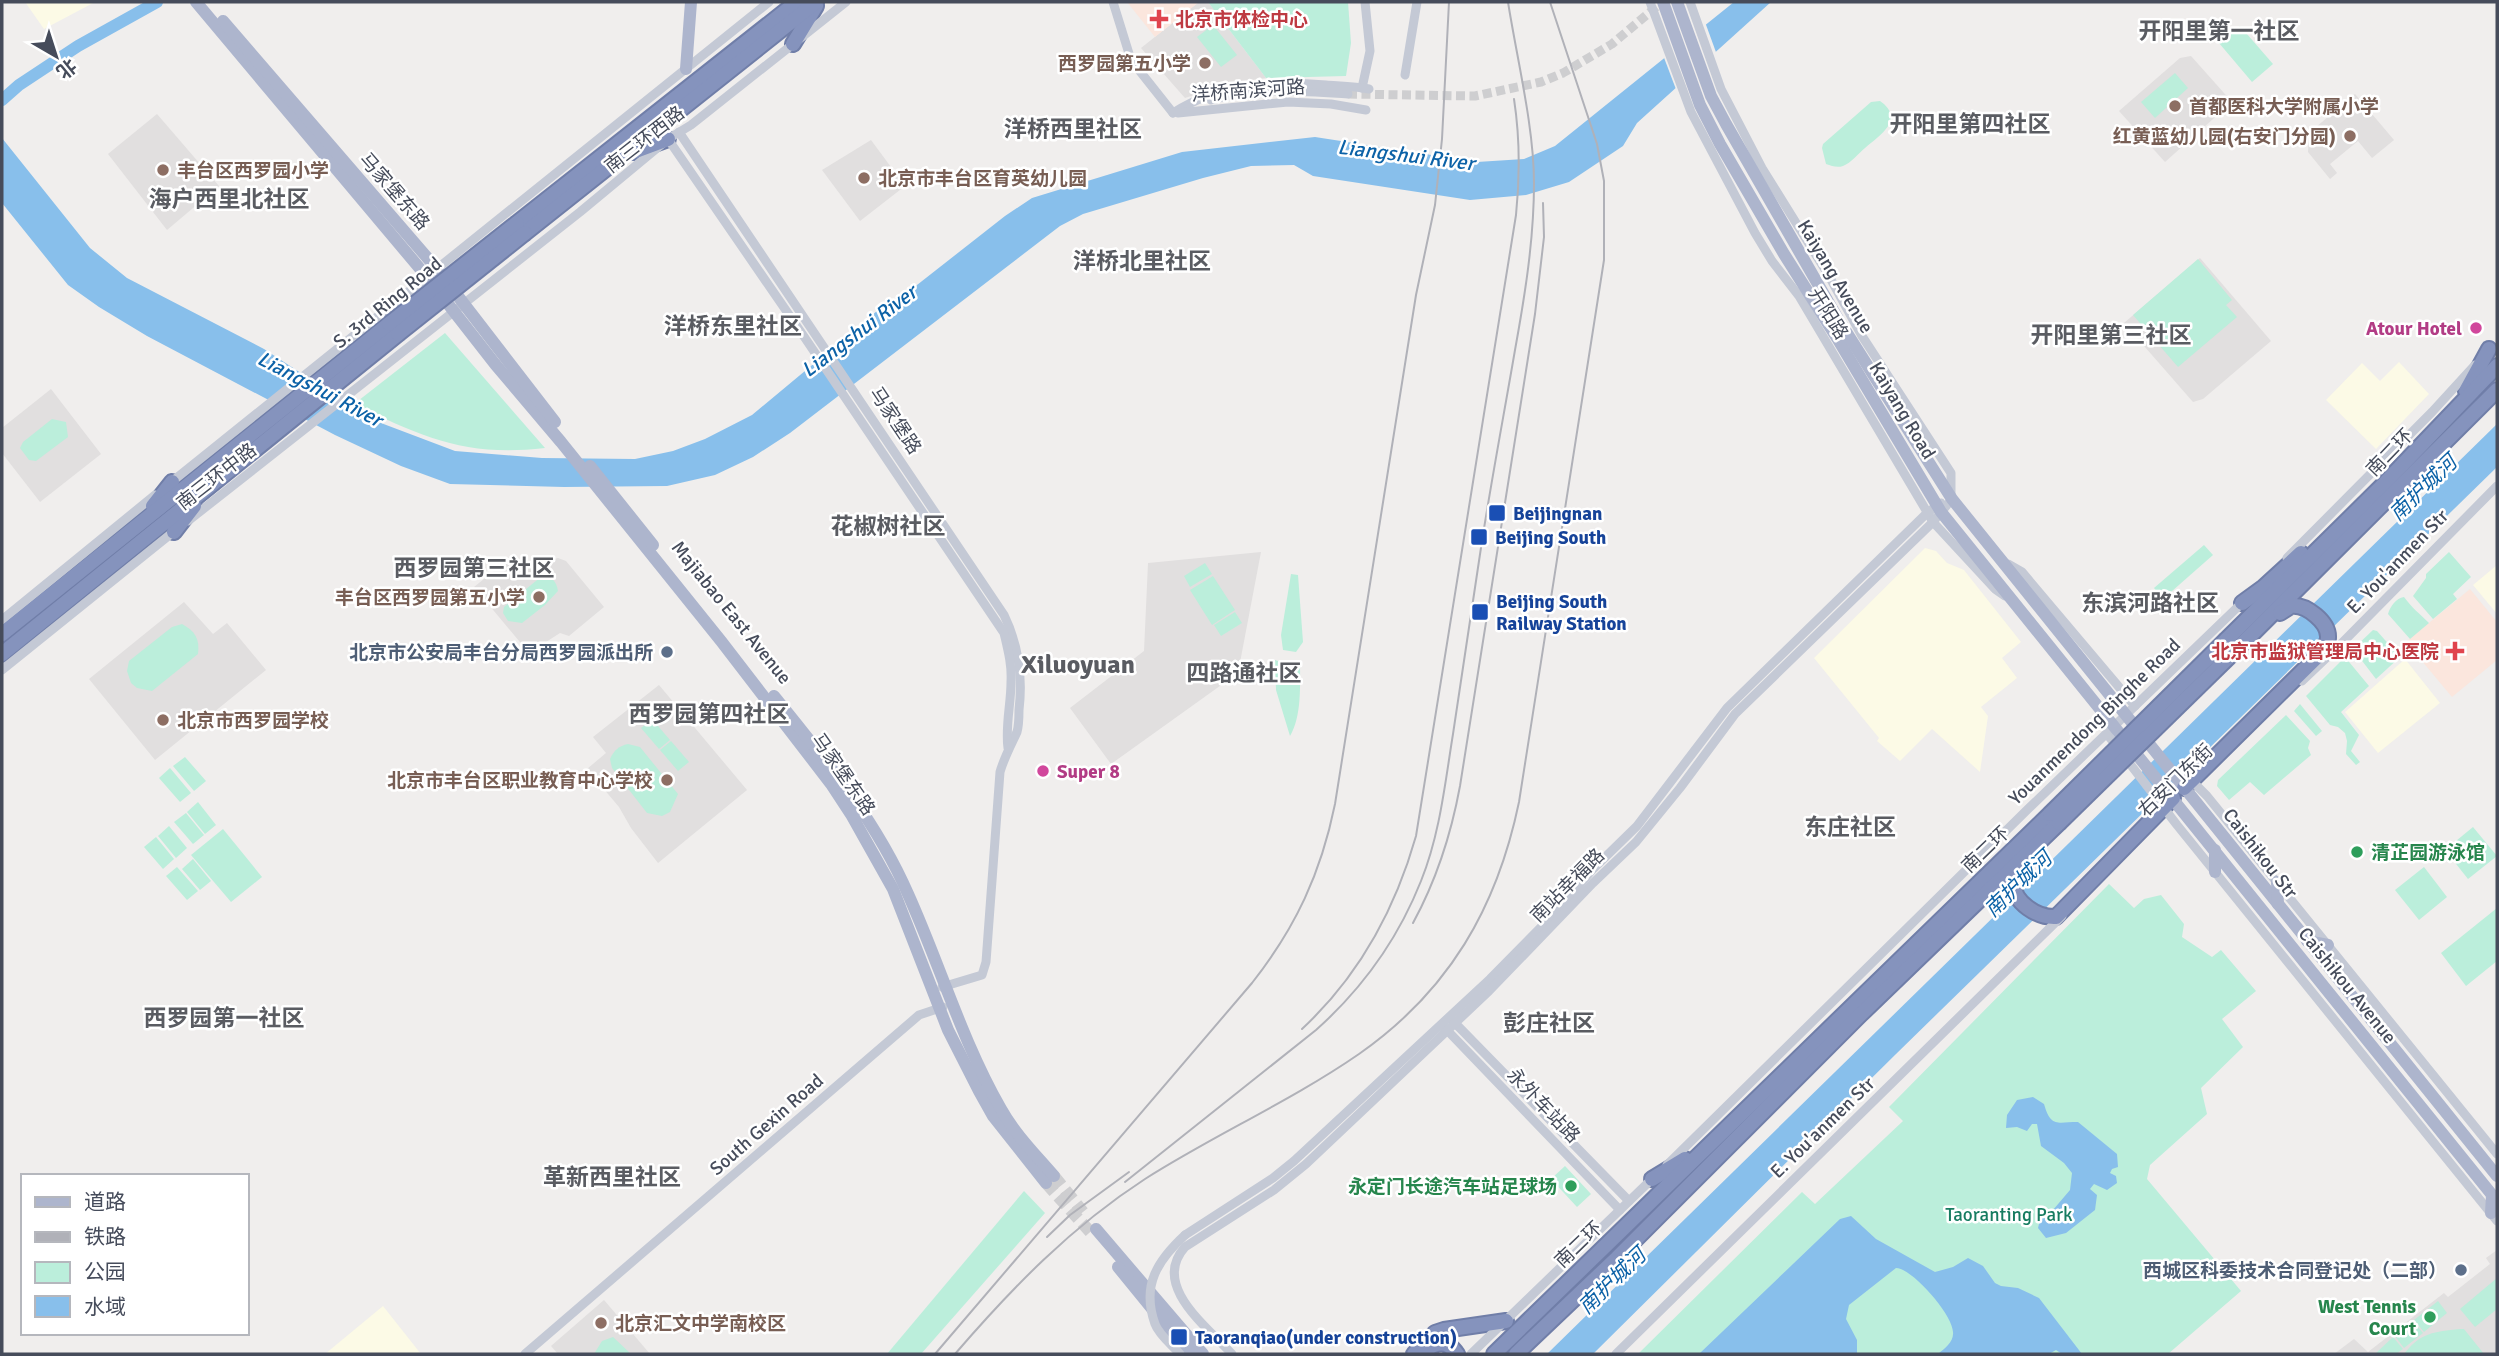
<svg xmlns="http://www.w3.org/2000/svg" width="2499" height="1356" font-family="Signika,'Noto Sans SC',sans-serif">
	<rect width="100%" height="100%" fill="#f0eeed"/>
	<g fill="#fcfae6">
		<path d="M25,2H95L44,29Z"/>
		<path d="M2399,362L2429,394L2376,449L2326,400L2362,363L2380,381Z"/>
		<path d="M1925,548L1936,551L1947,563L1964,570L2021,642L2002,658L2017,678L1981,707L1988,716L1980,772L1932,729L1900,761L1877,741L1879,738L1814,658Z"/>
		<path d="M2497,565V614L2473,585Z"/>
		<path d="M2405,659L2440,703L2378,753L2345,712Z"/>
		<path d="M383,1306L421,1354H325Z"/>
	</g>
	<g fill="#e1dfdf">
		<path d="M1199,2H1208L1266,78L1231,83L1185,98L1141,48Z"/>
		<path d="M2191,56L2232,102L2165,162L2119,111L2180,58Z"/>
		<path d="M2355,94L2394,140L2372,158L2358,141L2330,164L2337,173L2330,179L2308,152L2309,133Z"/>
		<path d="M157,114L219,186L167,230L108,154Z"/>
		<path d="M871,140L905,186L860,221L822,170Z"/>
		<path d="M2200,258L2271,341L2203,399L2193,402L2124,323Z"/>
		<path d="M51,389L101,454L40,502L2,453V428Z"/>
		<path d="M1261,552L1238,673L1111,764L1070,708L1144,651L1148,563Z"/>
		<path d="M558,558L566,561L604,607L569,636L560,633L529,653L474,587L505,562L524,567Z"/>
		<path d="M184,602L213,634L227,623L266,670L155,760L89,679Z"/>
		<path d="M659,685L747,790L658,863L631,828L619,807L587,769L606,753L593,737Z"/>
		<path d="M2497,1250V1354H2334L2354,1339L2368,1352L2444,1293L2448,1297L2490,1264L2486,1258Z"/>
		<path d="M604,1300L650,1354H558L551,1346Z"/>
	</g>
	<g fill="#fbe6dd">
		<path d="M1127,2H1199L1155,37Z"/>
		<path d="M2470,589L2497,622V660L2452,697L2406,642Z"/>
	</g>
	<g fill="#bbeedb">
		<path d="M1208,2H1348L1351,43L1346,76L1266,78Z"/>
		<path d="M1213,25L1237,55L1221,67L1197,37Z"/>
		<path d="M2240,26L2273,64L2252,82L2219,43Z"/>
		<path d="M2175,73L2188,88L2155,118L2141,102Z"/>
		<path d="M1880,101C1906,119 1880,135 1865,148C1859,153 1851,163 1843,166C1837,168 1832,166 1826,164L1822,148L1823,144L1871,102Z"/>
		<path d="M2198,259L2232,300L2226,305L2237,317L2178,367L2133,315Z"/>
		<path d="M445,333L545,448C466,457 424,438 354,404Z"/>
		<path d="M52,419L66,422L68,437L36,461L29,460L20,448L23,442Z"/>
		<path d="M2204,545L2213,555L2163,599L2154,588Z"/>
		<path d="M2449,552L2471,577L2453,594L2457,599L2433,619L2413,596L2426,578V574Z"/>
		<path d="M1205,563L1212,574L1190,587L1184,576Z"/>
		<path d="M1291,574L1298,575L1303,642L1296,652L1283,650L1281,635Z"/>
		<path d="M542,576C552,577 556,580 558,591L545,605L522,623L508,621L503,613L504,607Z"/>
		<path d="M1213,576L1235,610L1212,625L1190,590Z"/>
		<path d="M2404,597C2412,608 2419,613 2429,623L2410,639L2388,614C2390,607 2396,598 2404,597Z"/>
		<path d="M1235,612L1242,623L1221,636L1214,625Z"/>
		<path d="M182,624C195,631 200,639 198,654L152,691L137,688L131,683L127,671L129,661L172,627Z"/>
		<path d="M2373,630L2377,631L2400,657L2376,679L2353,649Z"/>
		<path d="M2345,657L2369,686L2341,712L2359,735L2351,751L2360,762L2356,765L2346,754L2347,741L2345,733L2338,727L2330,725L2306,696Z"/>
		<path d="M1275,660L1287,664L1300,661C1300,685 1302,716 1290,736L1276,690Z"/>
		<path d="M2300,704L2322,731L2316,736L2294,711Z"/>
		<path d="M2286,715L2310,741L2308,748L2311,755L2264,795L2250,782L2229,800L2217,786L2218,780Z"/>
		<path d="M652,719L670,740L659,749L641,728Z"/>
		<path d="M671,741L689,762L678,771L660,750Z"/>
		<path d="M628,744L640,747L678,794L670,812L662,816L647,813L612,768L610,759C614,750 619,746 628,744Z"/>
		<path d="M185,757L206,781L194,791L173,766Z"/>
		<path d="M170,768L191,793L180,802L159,778Z"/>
		<path d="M198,802L216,825L205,834L187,812Z"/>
		<path d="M186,813L204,835L193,844L174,822Z"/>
		<path d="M169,826L187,848L176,858L158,836Z"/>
		<path d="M2473,827L2497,856L2468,879L2445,850Z"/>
		<path d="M223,829L262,877L231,902L191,855Z"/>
		<path d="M156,837L174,859L163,869L144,847Z"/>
		<path d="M193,859L211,881L200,890L182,869Z"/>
		<path d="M177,867L198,891L187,900L166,876Z"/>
		<path d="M2424,867L2447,897L2419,920L2395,890Z"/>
		<path d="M2109,884L2134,908L2144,899L2161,895L2184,924L2182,937L2212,957L2221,950L2256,991L2222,1019L2243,1047L2201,1088L2207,1114L2150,1165L2147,1179L2241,1291L2168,1354H1638L1802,1192L1815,1204L1903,1121L1889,1107Z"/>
		<path d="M2497,908V961L2466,986L2441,953Z"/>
		<path d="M1565,1166L1591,1194L1577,1207L1551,1179Z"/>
		<path d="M1024,1191L1045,1213L921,1354H887Z"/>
		<path d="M2497,1278V1309L2475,1327L2460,1309Z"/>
		<path d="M2438,1301L2447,1313L2424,1332L2414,1320Z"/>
		<path d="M2413,1321L2423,1333L2404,1348L2394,1335Z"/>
		<path d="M2460,1329H2464L2484,1354H2404C2421,1332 2434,1332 2460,1329Z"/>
		<path d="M613,1337L631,1354H594L602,1341Z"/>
		<path d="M2393,1337L2403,1349L2396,1354H2375Z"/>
	</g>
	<g fill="#88bfeb">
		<path d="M1734,2H1771L1637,123L1623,146L1569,182L1526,195L1470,200L1313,176L1294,165L1251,166L1203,178L1083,214L1060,226L790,433L753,457L715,475L667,486L564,487L450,484L401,466L335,435L147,336L99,307L68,285L2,203V138L90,248L127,278L264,349L373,420L455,451L542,458L635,459L673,451L705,439L752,415L877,311L917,285L1005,216L1032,198L1182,152L1315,137L1477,162L1524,159L1555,146Z"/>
		<path d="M2497,424V467L1896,1054L1593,1354H1547Z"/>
		<path d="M2033,1097L2044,1104C2051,1128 2057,1122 2078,1122L2117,1154L2118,1167L2112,1169L2110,1173L2116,1176L2117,1183L2107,1190L2094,1184L2090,1189L2097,1195L2095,1210L2066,1233L2046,1238L2038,1228L2041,1216L2047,1217L2070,1190L2072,1173L2064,1163L2041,1146L2037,1124H2032L2027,1131L2017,1127L2006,1128L2007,1115L2017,1100Z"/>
		<path d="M1851,1216L1876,1239L1935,1272L1953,1267L1968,1258L1983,1266L1995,1283L2001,1286L2018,1288L2039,1298L2082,1354H2062L2056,1350L2049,1354H1938C1945,1348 1954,1342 1953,1332C1953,1315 1912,1268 1896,1268L1849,1305L1846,1319L1857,1340V1354H1699L1840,1219Z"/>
	</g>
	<path fill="#f0eeed" d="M1705,22L1717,55L1677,92L1663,55Z"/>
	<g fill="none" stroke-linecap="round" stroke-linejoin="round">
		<path stroke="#88bfeb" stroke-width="12" d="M2,100L19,85L78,46L157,2"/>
		<path stroke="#ceced0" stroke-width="9" stroke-dasharray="9 4.5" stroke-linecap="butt" d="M1348,94L1475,96L1541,82L1563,73L1612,44L1662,2"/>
		<g stroke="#ceced0" stroke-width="12" stroke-dasharray="12 6" stroke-linecap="butt">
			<path d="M1054,1176L1083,1212"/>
			<path d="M1046,1183L1092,1234"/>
		</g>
		<g stroke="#707ea8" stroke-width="18">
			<g id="highway">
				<path d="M793,44L816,6"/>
				<path d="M633,152L668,139"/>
				<path d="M517,223L797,2"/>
				<path d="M525,233L816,2"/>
				<path d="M2466,391L2489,349"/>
				<path d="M153,506L172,482"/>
				<path d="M174,532L194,506"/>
				<path d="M2242,603L2264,587L2301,553"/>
				<path d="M2,634L389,324"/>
				<path d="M2226,640L2383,485L2497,366"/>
				<path d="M2236,650L2497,390"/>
				<path d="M2,654L398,334"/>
				<path d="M2184,788L2324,650C2325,648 2328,640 2328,638C2329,622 2306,604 2291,606L2280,613"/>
				<path d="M2023,867L2013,882C2013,903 2038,918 2056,917L2173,798"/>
				<path d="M1652,1179L1685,1159"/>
				<path d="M1424,1352C1436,1341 1448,1340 1457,1354"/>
				<path d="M1414,1354L1435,1333L1444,1330L1506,1321"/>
				<path d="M1494,1354L2050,814"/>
				<path d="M1516,1354L1617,1258L1860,1015L2059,823"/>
			</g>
		</g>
		<g stroke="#c4c9d5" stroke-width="9">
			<path d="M1113,2L1131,60L1173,113"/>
			<path d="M1650,2L1691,112L1755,233L1772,261L1799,296L1933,522L1995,589L2005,596"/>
			<path d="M1690,2L1721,89L1762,168L1829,276L1862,336L1951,473V494"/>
			<path d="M1405,75L1417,2"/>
			<path d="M1362,88L1370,51L1365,2"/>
			<path d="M1211,100C1255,87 1303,91 1348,94"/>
			<path d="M1173,113C1220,83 1271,81 1326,85C1340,86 1355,86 1369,89"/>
			<path d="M1178,113L1288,102L1331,104L1366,110"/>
			<path d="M679,132L1004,615C1019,646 1023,676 1019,710C1019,717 1019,725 1017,732C1011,745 1004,758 1000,772L986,962L982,975L942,987"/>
			<path d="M668,139L805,338L1004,633C1008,650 1012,665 1011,682C1011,704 1005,726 1008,748"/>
			<path d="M169,484L769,2"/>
			<path d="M188,521L580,212L668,139L691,125L846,2"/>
			<path d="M2287,558L2432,412L2475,365"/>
			<path d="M2008,564L2022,572L2135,706"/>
			<path d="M2,620L155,495"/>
			<path d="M2,670L177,529"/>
			<path d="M2302,681L2341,644L2497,486"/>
			<path d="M2107,734L2177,825L2497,1221"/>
			<path d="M2195,784L2207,796L2497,1154"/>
			<path d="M1452,1020L1629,1201"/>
			<path d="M1444,1027L1620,1210"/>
			<path d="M1667,1165L2028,809L2245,600"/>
			<path d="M1185,1235L1273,1178L1294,1161L1490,979L1560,908L1592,870L1637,826L1727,708L1927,513L1941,503"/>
			<path d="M525,1354L919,1015L943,1007"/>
			<path d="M1232,1354C1206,1326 1151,1285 1185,1247L1274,1190L1306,1164L1489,991L1593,883L1636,842L1680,788L1735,714L1933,522L1952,499"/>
			<path d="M1471,1354L1654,1177"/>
			<path d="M1616,1354L2062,916"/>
		</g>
		<g stroke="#adb5cd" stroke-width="12">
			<path d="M196,2L427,277L495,364L561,442L721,641L831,784L852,816L893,889L948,1030L979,1091L993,1116L1046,1183"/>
			<path d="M1663,2L1700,105L1720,144L1784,254L1837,338L1941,512L2497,1201"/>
			<path d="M1677,2L1711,96L1726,124L1838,319L1952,499L2497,1176"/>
			<path d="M223,21L437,269L555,422"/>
			<path d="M686,69L691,2"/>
			<path d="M590,466L653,545"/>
			<path d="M774,696C824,758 876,820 908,894C940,965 962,1041 1001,1109C1015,1134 1036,1155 1054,1176"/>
			<path d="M2215,850V872"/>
			<path d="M2277,882L2278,904"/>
			<path d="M2307,941L2328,945"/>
			<path d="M2491,1213L2492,1195"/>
			<path d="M1096,1229L1203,1354"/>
			<path d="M1118,1267L1189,1354"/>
		</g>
		<use href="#highway" stroke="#8593bd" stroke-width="14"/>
		<g stroke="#b0b1b8" stroke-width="2">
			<path d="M1413,923C1437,879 1451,835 1460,786L1535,314L1544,237L1543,203"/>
			<path d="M1302,1029C1359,976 1395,910 1416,836L1516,215C1520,176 1520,138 1514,99"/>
			<path d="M1125,1182L1316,1030C1362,989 1398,939 1421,881C1440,834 1445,783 1453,734C1463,670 1472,605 1482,541C1492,477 1504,414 1515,350C1525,295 1534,239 1534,183C1534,127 1517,59 1508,2"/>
			<path d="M1047,1237L1070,1215L1129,1172"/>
			<path d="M935,1354L1252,983C1296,927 1321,873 1335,804L1416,295L1435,205L1442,139L1449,2"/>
			<path d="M955,1354C1012,1288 1071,1227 1145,1179C1214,1135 1291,1101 1359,1054C1449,991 1497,908 1519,802L1604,260V181L1597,144L1550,2"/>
		</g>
		<g stroke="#707ea8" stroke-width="18" stroke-linecap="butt">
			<g id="highway-bridge">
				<path d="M389,324L517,223"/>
				<path d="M398,334L525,233"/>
				<path d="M2050,814L2226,640"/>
				<path d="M2059,823L2236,650"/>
			</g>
		</g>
		<path stroke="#c4c9d5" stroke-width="9" d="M1180,1354C1172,1345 1159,1335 1155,1324C1141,1285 1158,1260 1185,1235"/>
		<use href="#highway-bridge" stroke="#8593bd" stroke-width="14"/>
	</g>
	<g fill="#e0444e" stroke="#fff" stroke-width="2.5">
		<path d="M1155.5 8.5h7v7h7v7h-7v7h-7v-7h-7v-7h7z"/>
		<path d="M2451.5 640.5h7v7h7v7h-7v7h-7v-7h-7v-7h7z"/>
	</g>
	<g fill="#8d6e63" stroke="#fff" stroke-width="2.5">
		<circle cx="1205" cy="63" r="7"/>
		<circle cx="2175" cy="106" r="7"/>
		<circle cx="2350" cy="136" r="7"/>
		<circle cx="163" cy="170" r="7"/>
		<circle cx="864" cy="178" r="7"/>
		<circle cx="539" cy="597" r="7"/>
		<circle cx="163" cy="720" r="7"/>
		<circle cx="667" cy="780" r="7"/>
		<circle cx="601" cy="1323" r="7"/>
	</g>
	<g fill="#d1479c" stroke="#fff" stroke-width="2.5">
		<circle cx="2476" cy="328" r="7"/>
		<circle cx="1043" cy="771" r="7"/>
	</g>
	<g fill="#1a4fb4" stroke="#fff" stroke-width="2.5">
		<rect x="1488" y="504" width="18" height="18" rx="3.5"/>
		<rect x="1470" y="528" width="18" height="18" rx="3.5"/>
		<rect x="1471" y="603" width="18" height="18" rx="3.5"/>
		<rect x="1170" y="1328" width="18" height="18" rx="3.5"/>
	</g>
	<g fill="#5c6f8a" stroke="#fff" stroke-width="2.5">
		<circle cx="667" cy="652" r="7"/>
		<circle cx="2461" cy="1270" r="7"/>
	</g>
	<g fill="#2e9e5b" stroke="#fff" stroke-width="2.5">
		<circle cx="2357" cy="852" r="7"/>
		<circle cx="1571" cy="1186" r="7"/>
		<circle cx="2430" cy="1317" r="7"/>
	</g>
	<g text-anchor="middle" stroke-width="5" stroke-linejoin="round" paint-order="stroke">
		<g font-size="19" font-weight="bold" fill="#be3a42" stroke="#fff" text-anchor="start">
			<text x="1175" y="26">北京市体检中心</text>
			<text x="2439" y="658" text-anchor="end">北京市监狱管理局中心医院</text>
		</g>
		<g font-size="19" font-weight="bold" fill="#785e54" stroke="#fff" text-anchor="start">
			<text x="1191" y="70" text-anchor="end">西罗园第五小学</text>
			<text x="2189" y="113">首都医科大学附属小学</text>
			<text x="2336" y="143" text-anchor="end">红黄蓝幼儿园(右安门分园)</text>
			<text x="177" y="177">丰台区西罗园小学</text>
			<text x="878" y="185">北京市丰台区育英幼儿园</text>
			<text x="525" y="604" text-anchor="end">丰台区西罗园第五小学</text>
			<text x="177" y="727">北京市西罗园学校</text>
			<text x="653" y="787" text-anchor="end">北京市丰台区职业教育中心学校</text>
			<text x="615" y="1330">北京汇文中学南校区</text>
		</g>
		<g font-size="19" fill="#464c5b" stroke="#fff">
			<text transform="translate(1248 90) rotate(-4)" y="7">洋桥南滨河路</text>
			<text transform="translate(644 139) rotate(-38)" y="7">南三环西路</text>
			<text transform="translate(395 191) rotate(49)" y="7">马家堡东路</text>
			<text transform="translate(1836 276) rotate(59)" y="7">Kaiyang Avenue</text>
			<text transform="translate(387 302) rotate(-39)" y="7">S. 3rd Ring Road</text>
			<text transform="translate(1829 313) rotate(58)" y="7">开阳路</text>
			<text transform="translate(1903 410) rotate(59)" y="7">Kaiyang Road</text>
			<text transform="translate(896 420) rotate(56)" y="7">马家堡路</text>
			<text transform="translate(2389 452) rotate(-46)" y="7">南二环</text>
			<text transform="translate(216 476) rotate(-38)" y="7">南三环中路</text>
			<text transform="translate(2397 561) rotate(-46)" y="7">E. You'anmen Str</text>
			<text transform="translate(732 612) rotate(51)" y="7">Majiabao East Avenue</text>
			<text transform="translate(2094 721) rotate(-44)" y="7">Youanmendong Binghe Road</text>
			<text transform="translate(844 774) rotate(55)" y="7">马家堡东路</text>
			<text transform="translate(2175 780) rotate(-44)" y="7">右安门东街</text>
			<text transform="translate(1985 849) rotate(-44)" y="7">南二环</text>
			<text transform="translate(2261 853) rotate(52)" y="7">Caishikou Str</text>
			<text transform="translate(1567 885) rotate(-45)" y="7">南站幸福路</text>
			<text transform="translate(2348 985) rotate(51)" y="7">Caishikou Avenue</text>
			<text transform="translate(1544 1105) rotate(46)" y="7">永外车站路</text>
			<text transform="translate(766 1124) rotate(-41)" y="7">South Gexin Road</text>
			<text transform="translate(1822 1127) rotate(-44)" y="7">E. You'anmen Str</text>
			<text transform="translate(1578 1244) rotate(-44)" y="7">南二环</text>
		</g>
		<g font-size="19" font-weight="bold" fill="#b23c85" stroke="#fff" text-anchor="end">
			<text x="2462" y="335">Atour Hotel</text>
			<text x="1057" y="778" text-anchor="start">Super 8</text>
		</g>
		<g font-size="19" font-weight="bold" fill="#164399" stroke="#fff" text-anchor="start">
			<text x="1513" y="520">Beijingnan</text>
			<text x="1495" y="544">Beijing South</text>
			<text x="1496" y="608">Beijing South<tspan x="1496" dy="22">Railway Station</tspan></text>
			<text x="1195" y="1344">Taoranqiao(under construction)</text>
		</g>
		<g font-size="19" font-weight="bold" fill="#4e5e75" stroke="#fff" text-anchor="end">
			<text x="653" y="659">北京市公安局丰台分局西罗园派出所</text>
			<text x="2447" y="1277">西城区科委技术合同登记处（二部）</text>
		</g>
		<g font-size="19" font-weight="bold" fill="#27864d" stroke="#fff" text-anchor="end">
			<text x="2371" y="859" text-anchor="start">清芷园游泳馆</text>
			<text x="1557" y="1193">永定门长途汽车站足球场</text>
			<text x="2416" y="1313">West Tennis<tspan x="2416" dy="22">Court</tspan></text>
		</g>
		<g font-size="19" fill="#177c61" stroke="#fff">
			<text x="2009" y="1221">Taoranting Park</text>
		</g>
		<g font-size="21" font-style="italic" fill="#0c62a7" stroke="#fff">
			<text transform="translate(1406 155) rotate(7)" y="7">Liangshui River</text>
			<text transform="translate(859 331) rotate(-37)" y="7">Liangshui River</text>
			<text transform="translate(320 389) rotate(28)" y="7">Liangshui River</text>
			<text transform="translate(2423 488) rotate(-44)" y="7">南护城河</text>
			<text transform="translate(2018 884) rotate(-44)" y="7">南护城河</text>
			<text transform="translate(1612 1281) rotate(-44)" y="7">南护城河</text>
		</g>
		<g font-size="23" font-weight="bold" fill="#5a5c62" stroke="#fff">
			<text x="2219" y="39">开阳里第一社区</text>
			<text x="1970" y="132">开阳里第四社区</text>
			<text x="1073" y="137">洋桥西里社区</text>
			<text x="229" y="207">海户西里北社区</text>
			<text x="1142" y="269">洋桥北里社区</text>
			<text x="733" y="334">洋桥东里社区</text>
			<text x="2111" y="343">开阳里第三社区</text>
			<text x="888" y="534">花椒树社区</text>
			<text x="474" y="576">西罗园第三社区</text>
			<text x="2150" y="611">东滨河路社区</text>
			<text x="1244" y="681">四路通社区</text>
			<text x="709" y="722">西罗园第四社区</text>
			<text x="1850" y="835">东庄社区</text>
			<text x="224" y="1026">西罗园第一社区</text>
			<text x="1549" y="1031">彭庄社区</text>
			<text x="612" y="1185">革新西里社区</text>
		</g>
		<g font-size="26" font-weight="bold" fill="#5a5c62" stroke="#fff">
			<text x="1078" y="673">Xiluoyuan</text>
		</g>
	</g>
	<rect width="2499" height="1356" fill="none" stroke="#464c5b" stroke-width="7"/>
	<rect x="21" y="1174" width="228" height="161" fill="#ffffff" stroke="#b5b7bd" stroke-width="2"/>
	<rect x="35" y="1197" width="35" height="10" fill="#adb5cd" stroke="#b5b7bd" stroke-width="2"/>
	<text x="84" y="1209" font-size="21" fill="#464c5b">道路</text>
	<rect x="35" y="1232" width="35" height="10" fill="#b0b1b8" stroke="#b5b7bd" stroke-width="2"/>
	<text x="84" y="1244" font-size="21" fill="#464c5b">铁路</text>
	<rect x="35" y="1262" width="35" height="21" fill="#bbeedb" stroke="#b5b7bd" stroke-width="2"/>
	<text x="84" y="1279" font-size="21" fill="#464c5b">公园</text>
	<rect x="35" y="1296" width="35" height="21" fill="#88bfeb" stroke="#b5b7bd" stroke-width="2"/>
	<text x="84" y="1314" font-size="21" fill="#464c5b">水域</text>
	<g transform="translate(56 56) rotate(141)" stroke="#ffffff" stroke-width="5" paint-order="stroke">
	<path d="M0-5L12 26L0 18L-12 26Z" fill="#464c5b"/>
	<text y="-10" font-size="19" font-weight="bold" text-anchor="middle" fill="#464c5b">北</text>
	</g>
</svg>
